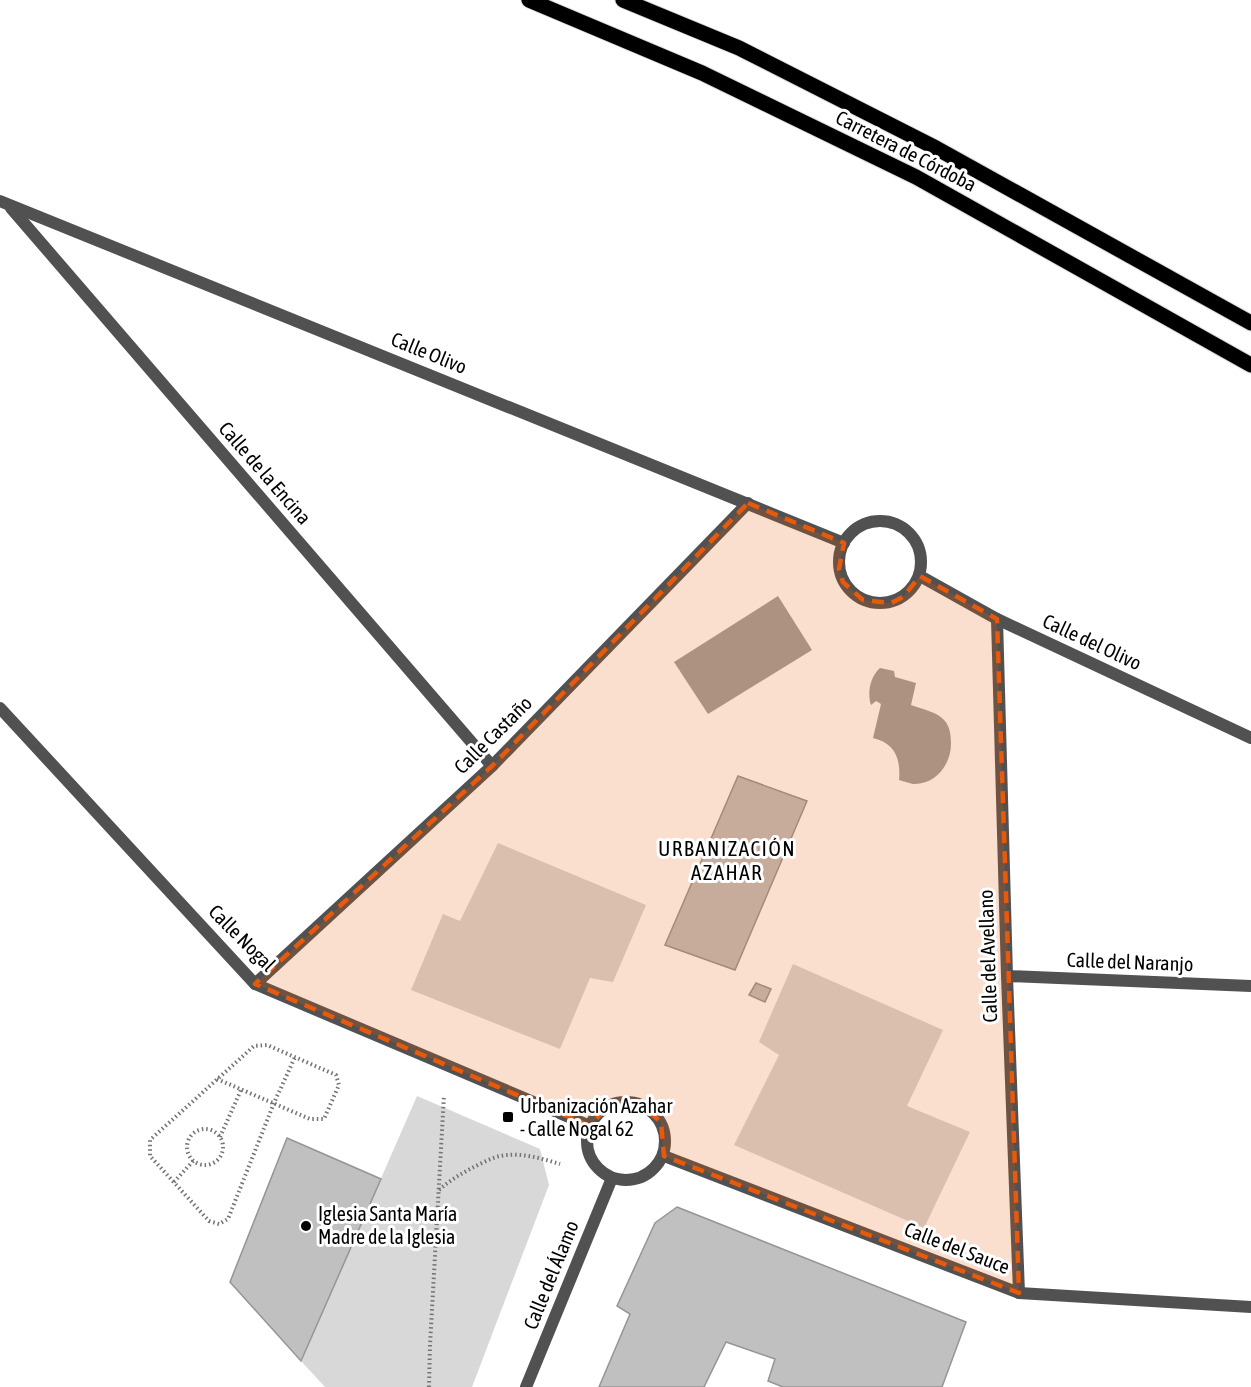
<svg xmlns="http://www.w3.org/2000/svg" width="1251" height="1387" font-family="'Asap Condensed',sans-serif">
	<rect width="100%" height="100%" fill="#fff"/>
	<g fill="#d8d8d8">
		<path d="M498,843L646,905L613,982L590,978L560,1049L411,990L443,914L460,921Z"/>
		<path d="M793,964L943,1030L907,1106L970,1132L924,1228L734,1145L779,1055L759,1042Z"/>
		<path d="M417,1096L540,1149L549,1185L472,1387H325L301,1361Z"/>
	</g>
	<g fill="#9f9f9f">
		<path d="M778,596L812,650L708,714L674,662Z"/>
		<path d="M880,668L894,671L895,677L916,683L911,705C922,709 938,712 945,721C950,727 951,736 951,744C951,765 935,785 913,784C908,783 903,781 899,780C901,759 895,743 873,738L881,704L876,701L871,705C867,693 870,677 880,668Z"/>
	</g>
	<g fill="#c0c0c0" stroke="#959595" stroke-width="1.5">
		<path d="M738,776L807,801L735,970L665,945Z"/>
		<path d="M756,983L771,989L765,1002L749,995Z"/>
		<path d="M287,1138L381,1179L301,1361L230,1282Z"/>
		<path d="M677,1207L966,1322L942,1387H783L768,1381L775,1359L726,1342L704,1387H599L630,1314L617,1306L655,1223Z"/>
	</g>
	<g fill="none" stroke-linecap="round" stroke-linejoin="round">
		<g stroke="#dbdbdb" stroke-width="17">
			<g id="primary">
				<path d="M529,0L702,73L916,177L1251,365"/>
				<path d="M623,0L739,48L936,148L1251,323"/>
			</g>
		</g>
		<g stroke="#737373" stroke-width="4" stroke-dasharray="1.5 3" stroke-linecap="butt">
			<path d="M217,1079L310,1119H324L339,1085L336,1075L267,1045L254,1046L150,1140V1156L209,1221L219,1224L228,1219L274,1103L295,1057"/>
			<circle cx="205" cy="1147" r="18"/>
			<path d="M220,1137L241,1090"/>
			<path d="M174,1182L194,1160"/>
			<path d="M439,1190C449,1181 459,1175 470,1169C478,1165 487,1160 496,1157C517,1151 540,1158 560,1164"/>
			<path d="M429,1387L430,1345L444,1095"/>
		</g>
		<g stroke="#515151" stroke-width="12">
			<path d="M0,201L844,543"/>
			<path d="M11,208L492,766"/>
			<circle cx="880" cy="562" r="41"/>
			<path d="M920,576L997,619L1251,738"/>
			<path d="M997,619L1007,976L1019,1293"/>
			<path d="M0,708L255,984L590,1126"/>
			<path d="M1007,976L1251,986"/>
			<path d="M255,984L492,766L748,503"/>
			<circle cx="626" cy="1141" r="39"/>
			<path d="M664,1156L1019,1293L1251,1307"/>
			<path d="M526,1387L612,1178"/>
		</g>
		<use href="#primary" stroke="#000" stroke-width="15"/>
	</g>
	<path fill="#e8590c" fill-opacity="0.2" stroke="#e8590c" stroke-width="4.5" stroke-dasharray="12 8" stroke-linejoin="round" d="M748,503L844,543L839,569L843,582L863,600L891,603L903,597L920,576L997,619L1019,1293L664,1156L661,1122L640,1105L606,1108L590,1126L255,984L492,766Z"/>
	<g fill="#000" stroke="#fff" stroke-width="2">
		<rect x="502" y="1111" width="12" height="12" rx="3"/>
		<circle cx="306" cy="1226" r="6"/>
	</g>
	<g text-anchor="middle" stroke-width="6" stroke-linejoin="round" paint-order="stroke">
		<g font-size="20" fill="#000" stroke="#fff">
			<text transform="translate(906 151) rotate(27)" y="7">Carretera de Córdoba</text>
			<text transform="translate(429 353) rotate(22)" y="7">Calle Olivo</text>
			<text transform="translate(265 473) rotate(49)" y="7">Calle de la Encina</text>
			<text transform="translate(1092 642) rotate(25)" y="7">Calle del Olivo</text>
			<text transform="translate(493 735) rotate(-45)" y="7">Calle Castaño</text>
			<text transform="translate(242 938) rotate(45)" y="7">Calle Nogal</text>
			<text transform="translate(988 956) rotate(-92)" y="7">Calle del Avellano</text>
			<text transform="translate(1130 962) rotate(2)" y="7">Calle del Naranjo</text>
			<text transform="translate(957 1248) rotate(21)" y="7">Calle del Sauce</text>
			<text transform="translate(551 1275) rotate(-68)" y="7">Calle del Álamo</text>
		</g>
		<g font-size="20" fill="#000" stroke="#fff" text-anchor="start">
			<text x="520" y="1113">Urbanización Azahar<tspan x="520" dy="23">- Calle Nogal 62</tspan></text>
			<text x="318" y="1221">Iglesia Santa María<tspan x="318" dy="23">Madre de la Iglesia</tspan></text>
		</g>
		<g font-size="21" letter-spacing="1.5" fill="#000" stroke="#fff">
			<text x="727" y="856">URBANIZACIÓN<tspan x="727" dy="24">AZAHAR</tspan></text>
		</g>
	</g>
</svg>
